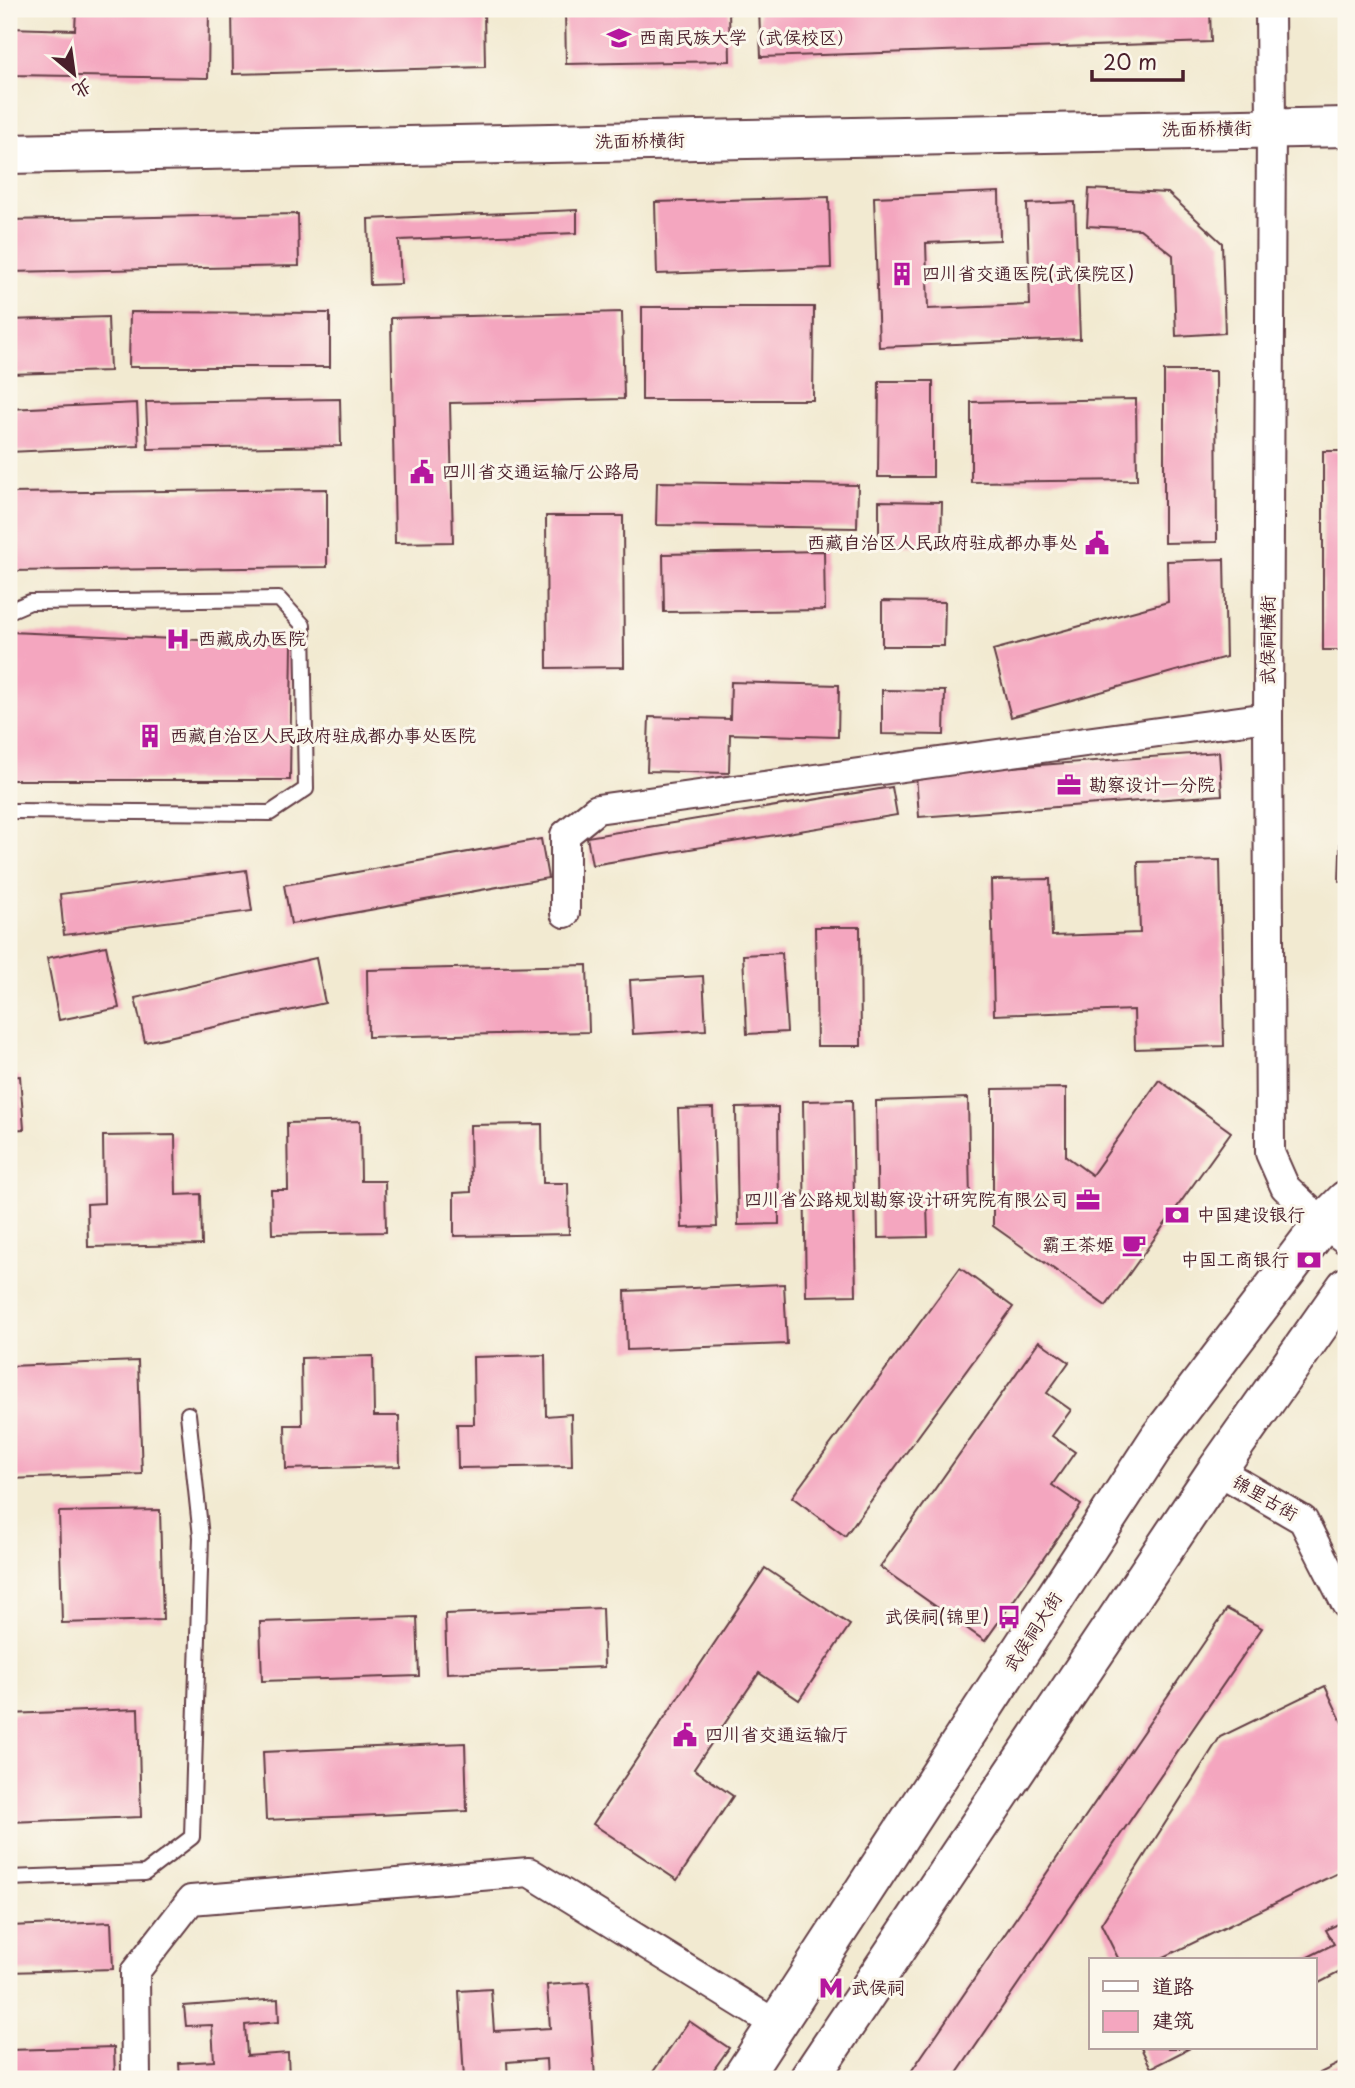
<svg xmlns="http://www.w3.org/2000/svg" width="1355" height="2088" font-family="'Playpen Sans','LXGW WenKai TC',sans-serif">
	<rect width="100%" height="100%" fill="#fbf7ec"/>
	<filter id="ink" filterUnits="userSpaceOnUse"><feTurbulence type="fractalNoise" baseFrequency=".0143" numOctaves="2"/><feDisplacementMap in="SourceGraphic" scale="14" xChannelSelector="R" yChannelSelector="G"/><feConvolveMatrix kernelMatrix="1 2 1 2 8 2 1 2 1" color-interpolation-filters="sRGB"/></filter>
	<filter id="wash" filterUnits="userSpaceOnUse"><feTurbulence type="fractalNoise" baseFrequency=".00686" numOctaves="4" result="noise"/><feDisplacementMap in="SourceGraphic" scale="28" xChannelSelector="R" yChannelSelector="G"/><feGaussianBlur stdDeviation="1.57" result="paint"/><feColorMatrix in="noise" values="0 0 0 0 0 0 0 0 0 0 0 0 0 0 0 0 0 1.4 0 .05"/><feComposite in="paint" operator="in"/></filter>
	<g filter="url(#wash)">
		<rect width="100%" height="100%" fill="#f2ead1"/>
		<g id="blocks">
			<g fill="#f4a6bf">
				<path d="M76,9H209L208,78L9,75V28L75,30Z"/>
				<path d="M232,9H484L485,67L233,74Z"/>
				<path d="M565,9H729L730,61L566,64Z"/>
				<path d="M759,9H1210L1211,42L761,57Z"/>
				<rect x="1342" y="181" width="4" height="100"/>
				<path d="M1089,189L1168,193L1222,243L1225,333L1176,336L1173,255L1140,229L1087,226Z"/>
				<path d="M999,192L1000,240L926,243L928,309L1030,305L1027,204L1075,202L1080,339L879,347L874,197Z"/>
				<path d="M829,197L831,268L657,274L655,202Z"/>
				<path d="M577,210V233L399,240L401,284L370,285L368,219Z"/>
				<path d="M298,214L299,266L9,272V220Z"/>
				<path d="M642,307H814L813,400H642Z"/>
				<path d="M130,312L330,313V367H129Z"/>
				<path d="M622,312L624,399L450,403L453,542L395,543L391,318Z"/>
				<path d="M108,317L110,371L9,374V320Z"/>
				<path d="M1164,371H1216L1217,542L1164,543Z"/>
				<path d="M879,381H933V477H878Z"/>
				<path d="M340,399L341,446L148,449L146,402Z"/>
				<path d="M1136,399L1137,480L971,482V402Z"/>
				<path d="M137,403L139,446L9,452V409Z"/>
				<rect x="1323" y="451" width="23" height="199"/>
				<path d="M657,482L858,485L857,528L656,525Z"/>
				<path d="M327,489V567L9,571V493Z"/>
				<path d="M879,501L942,502L941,546H879Z"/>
				<path d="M546,516H623L624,667L547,668Z"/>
				<path d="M824,551L825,610L664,612L663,554Z"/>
				<path d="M1224,559L1226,657L1011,717L993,650L1168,602L1167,561Z"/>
				<path d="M882,601L945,602L944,646H882Z"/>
				<path d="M9,632L292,644L290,780H9Z"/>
				<path d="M731,682L839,685L838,737L730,734L729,773L647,771L649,717L730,719Z"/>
				<path d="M882,690L945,691L944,735L882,734Z"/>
				<path d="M1344,743H1346V882L1339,881Z"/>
				<path d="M1219,752L1222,795L919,817L916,774Z"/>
				<path d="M892,787L897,815L592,865L587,837Z"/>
				<path d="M541,839L548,878L291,924L284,885Z"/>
				<path d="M1220,860L1224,1046L1135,1049L1134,1010L994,1015L991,880L1050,879L1052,936L1140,933L1138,862Z"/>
				<path d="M246,870L252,911L64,935L60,894Z"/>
				<path d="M815,927H860L861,1046H817Z"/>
				<path d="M106,946L119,1008L59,1020L47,958Z"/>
				<path d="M782,953L787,1032L747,1034L743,955Z"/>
				<path d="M316,958L325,1003L145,1042L135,998Z"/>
				<path d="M587,965L589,1032L368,1037L367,970Z"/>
				<path d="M703,976L706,1030L633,1034L630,980Z"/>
				<path d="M20,1076L24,1129L9,1130V1077Z"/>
				<path d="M1159,1080L1231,1132L1106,1306L993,1226V1089L1066,1088V1156L1092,1175Z"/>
				<path d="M968,1098L970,1203L927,1204L928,1237L878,1238L876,1101Z"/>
				<path d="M852,1100L856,1295L806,1296L803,1101Z"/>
				<path d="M778,1107L779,1224L738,1225L736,1108Z"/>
				<path d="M713,1108L717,1227L682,1228L678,1109Z"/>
				<path d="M360,1121L361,1181H385L386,1232L272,1234L271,1190H288L287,1123Z"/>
				<path d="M542,1124L543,1183H568L569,1234L454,1236V1193L471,1192L470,1125Z"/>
				<path d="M175,1135L176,1195L201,1194L202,1245L88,1247L87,1204L104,1203L103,1136Z"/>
				<path d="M9,1174H11L14,1247H9Z"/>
				<path d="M960,1268L1013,1307L845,1536L792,1497Z"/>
				<path d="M784,1284L787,1344L627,1350L625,1291Z"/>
				<path d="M1039,1341L1069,1362L1047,1393L1071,1410L1052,1436L1075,1452L1052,1485L1081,1505L985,1641L880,1567Z"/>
				<path d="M545,1355L546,1416L571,1414L572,1466L458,1468L457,1424H474L473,1357Z"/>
				<path d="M373,1356L374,1416H399L400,1466L286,1469L285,1425H302L301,1358Z"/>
				<path d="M138,1361L142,1474L9,1479V1366Z"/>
				<path d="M160,1510L163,1620L62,1623L59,1512Z"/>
				<path d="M765,1568L850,1625L799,1700L759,1673L694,1769L733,1796L677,1880L593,1824Z"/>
				<path d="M602,1608L604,1667L447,1673L445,1614Z"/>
				<path d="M1227,1609L1262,1628L953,2079H906Z"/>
				<path d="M417,1617L419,1676L262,1681L260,1622Z"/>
				<path d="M1325,1686L1346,1731V1869L1158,1960H1119L1101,1924L1220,1737Z"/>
				<path d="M138,1709L141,1817L9,1822V1714Z"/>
				<path d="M465,1743L467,1811L266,1820L263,1752Z"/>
				<path d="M1346,1920V1969L1315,1985V1960H1302L1334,1944L1326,1930Z"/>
				<path d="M111,1922L113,1969L9,1972V1926Z"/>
				<path d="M589,1982L595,2079H547L546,2059L507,2062L508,2079H464L459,1991L491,1989L494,2031L550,2028L547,1985Z"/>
				<path d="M278,1999L279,2022L245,2025L247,2056L288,2053L289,2079H180L179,2063L214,2061L212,2025L186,2026L184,2006Z"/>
				<path d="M689,2021L729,2048L707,2079H648Z"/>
				<path d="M114,2047L115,2079H9V2050Z"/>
				<path d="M1141,2048H1190L1151,2068Z"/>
				<path d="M1346,2060V2079H1308Z"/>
			</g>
		</g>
	</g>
	<g filter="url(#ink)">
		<use href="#blocks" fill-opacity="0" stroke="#633d44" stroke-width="2"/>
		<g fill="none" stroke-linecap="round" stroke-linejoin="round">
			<g stroke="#633d44" stroke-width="18">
				<g id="lane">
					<path d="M9,611L30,602L279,599L303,625L306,789L270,813L9,811"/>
					<path d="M9,1878L145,1873L192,1837L201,1537L188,1414"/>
				</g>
			</g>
			<g stroke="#633d44" stroke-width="32">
				<g id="street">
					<path d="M1270,9L1271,128L1268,717L1270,1153L1285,1187L1323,1223L1346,1240"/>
					<path d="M565,913V835L597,809L1268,717"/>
					<path d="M1217,1470L1303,1520L1346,1604"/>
					<path d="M136,2079L135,1972L191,1900L529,1872L777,2025"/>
				</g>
			</g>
			<g stroke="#633d44" stroke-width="42">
				<g id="secondary">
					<path d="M9,154L1346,127"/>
					<path d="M741,2079L1160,1437L1323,1223L1346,1200"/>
					<path d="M809,2079L1217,1470L1346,1287"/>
				</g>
			</g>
			<use href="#lane" stroke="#fff" stroke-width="14"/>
			<use href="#street" stroke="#fff" stroke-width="28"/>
			<use href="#secondary" stroke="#fff" stroke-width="38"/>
		</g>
	</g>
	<defs>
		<g id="university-bare" transform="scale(1.89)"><path d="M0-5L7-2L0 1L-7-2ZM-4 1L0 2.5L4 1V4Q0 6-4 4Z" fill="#b5179e" stroke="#fbf7ec" stroke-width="2.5" paint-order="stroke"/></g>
		<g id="building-bare" transform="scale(1.89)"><path d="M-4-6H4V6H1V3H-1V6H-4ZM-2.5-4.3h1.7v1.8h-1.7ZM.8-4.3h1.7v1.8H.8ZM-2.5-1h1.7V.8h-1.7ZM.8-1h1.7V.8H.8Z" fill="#b5179e" stroke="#fbf7ec" stroke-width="2.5" paint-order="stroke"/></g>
		<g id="civic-bare" transform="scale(1.89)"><path d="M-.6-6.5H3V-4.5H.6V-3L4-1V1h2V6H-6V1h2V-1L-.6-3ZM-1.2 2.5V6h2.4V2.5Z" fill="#b5179e" stroke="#fbf7ec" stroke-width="2.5" paint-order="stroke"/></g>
		<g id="hospital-bare" transform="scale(1.89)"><path d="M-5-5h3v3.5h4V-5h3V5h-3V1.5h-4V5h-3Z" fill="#b5179e" stroke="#fbf7ec" stroke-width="2.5" paint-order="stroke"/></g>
		<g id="office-bare" transform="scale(1.89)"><path d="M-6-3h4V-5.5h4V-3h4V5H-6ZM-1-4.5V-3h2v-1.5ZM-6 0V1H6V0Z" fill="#b5179e" stroke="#fbf7ec" stroke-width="2.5" paint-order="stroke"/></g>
		<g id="bank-bare" transform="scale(1.89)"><path d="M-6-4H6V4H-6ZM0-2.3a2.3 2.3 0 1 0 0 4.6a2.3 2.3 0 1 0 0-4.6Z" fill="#b5179e" stroke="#fbf7ec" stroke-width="2.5" paint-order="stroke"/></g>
		<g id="cafe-bare" transform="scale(1.89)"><path d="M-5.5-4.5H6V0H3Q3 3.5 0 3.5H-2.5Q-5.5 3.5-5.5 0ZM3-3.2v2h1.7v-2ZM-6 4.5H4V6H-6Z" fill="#b5179e" stroke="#fbf7ec" stroke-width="2.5" paint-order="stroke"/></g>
		<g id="bus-bare" transform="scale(1.89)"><path d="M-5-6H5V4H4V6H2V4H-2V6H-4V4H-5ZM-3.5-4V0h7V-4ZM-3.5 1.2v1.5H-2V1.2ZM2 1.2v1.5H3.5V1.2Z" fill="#b5179e" stroke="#fbf7ec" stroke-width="2.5" paint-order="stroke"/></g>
		<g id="metro-bare" transform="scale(1.89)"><path d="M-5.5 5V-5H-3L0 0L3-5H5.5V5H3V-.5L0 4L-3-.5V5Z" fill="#b5179e" stroke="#fbf7ec" stroke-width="2.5" paint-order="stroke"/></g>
	</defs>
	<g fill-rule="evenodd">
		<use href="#university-bare" x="619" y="38"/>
		<use href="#building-bare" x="902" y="274"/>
		<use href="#civic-bare" x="422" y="472"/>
		<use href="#civic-bare" x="1097" y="543"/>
		<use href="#hospital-bare" x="178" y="639"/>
		<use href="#building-bare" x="150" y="736"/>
		<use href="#office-bare" x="1069" y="785"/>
		<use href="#office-bare" x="1088" y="1200"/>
		<use href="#bank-bare" x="1177" y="1215"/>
		<use href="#cafe-bare" x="1134" y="1245"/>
		<use href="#bank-bare" x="1309" y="1260"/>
		<use href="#bus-bare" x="1009" y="1617"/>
		<use href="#civic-bare" x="685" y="1735"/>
		<use href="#metro-bare" x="831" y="1988"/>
	</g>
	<g text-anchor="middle" stroke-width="6" stroke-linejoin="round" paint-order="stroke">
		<g font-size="18" fill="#4a1f2b" stroke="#fbf7ec" text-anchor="start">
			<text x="639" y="44">西南民族大学（武侯校区）</text>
			<text x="922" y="280">四川省交通医院(武侯院区)</text>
			<text x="442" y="478">四川省交通运输厅公路局</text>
			<text x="1077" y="549" text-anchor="end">西藏自治区人民政府驻成都办事处</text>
			<text x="198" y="645">西藏成办医院</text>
			<text x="170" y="742">西藏自治区人民政府驻成都办事处医院</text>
			<text x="1089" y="791">勘察设计一分院</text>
			<text x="1068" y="1206" text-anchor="end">四川省公路规划勘察设计研究院有限公司</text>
			<text x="1197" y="1221">中国建设银行</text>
			<text x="1114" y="1251" text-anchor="end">霸王茶姬</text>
			<text x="1289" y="1266" text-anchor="end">中国工商银行</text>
			<text x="989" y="1623" text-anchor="end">武侯祠(锦里)</text>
			<text x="705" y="1741">四川省交通运输厅</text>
			<text x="851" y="1994">武侯祠</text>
		</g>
		<g font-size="18" fill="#4a1f2b" stroke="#fbf7ec">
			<text transform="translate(1207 129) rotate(-1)" y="6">洗面桥横街</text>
			<text transform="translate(640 141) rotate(-1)" y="6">洗面桥横街</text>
			<text transform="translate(1268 640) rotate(-90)" y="6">武侯祠横街</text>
			<text transform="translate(1265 1498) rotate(30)" y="6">锦里古街</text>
			<text transform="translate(1033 1632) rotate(-57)" y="6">武侯祠大街</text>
		</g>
	</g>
	<rect width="1355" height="2088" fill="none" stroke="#fbf7ec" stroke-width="35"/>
	<rect x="1089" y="1958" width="228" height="91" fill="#fbf7ec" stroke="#b4a19f" stroke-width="2"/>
	<rect x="1103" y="1981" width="35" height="10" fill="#ffffff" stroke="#b4a19f" stroke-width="2"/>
	<text x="1152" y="1994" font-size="21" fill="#4a1f2b">道路</text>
	<rect x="1103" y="2011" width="35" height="21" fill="#f4a6bf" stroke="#b4a19f" stroke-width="2"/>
	<text x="1152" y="2028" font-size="21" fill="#4a1f2b">建筑</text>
	<g transform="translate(74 74) rotate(151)" stroke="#fbf7ec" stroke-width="5" paint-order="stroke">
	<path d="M0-5L12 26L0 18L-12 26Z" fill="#4a1f2b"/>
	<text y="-10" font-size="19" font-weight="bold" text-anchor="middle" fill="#4a1f2b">北</text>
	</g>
	<path d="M1092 70v10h91v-10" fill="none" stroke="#4a1f2b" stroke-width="3.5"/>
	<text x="1103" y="70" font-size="21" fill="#4a1f2b" stroke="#fbf7ec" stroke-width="5" paint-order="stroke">20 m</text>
</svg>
